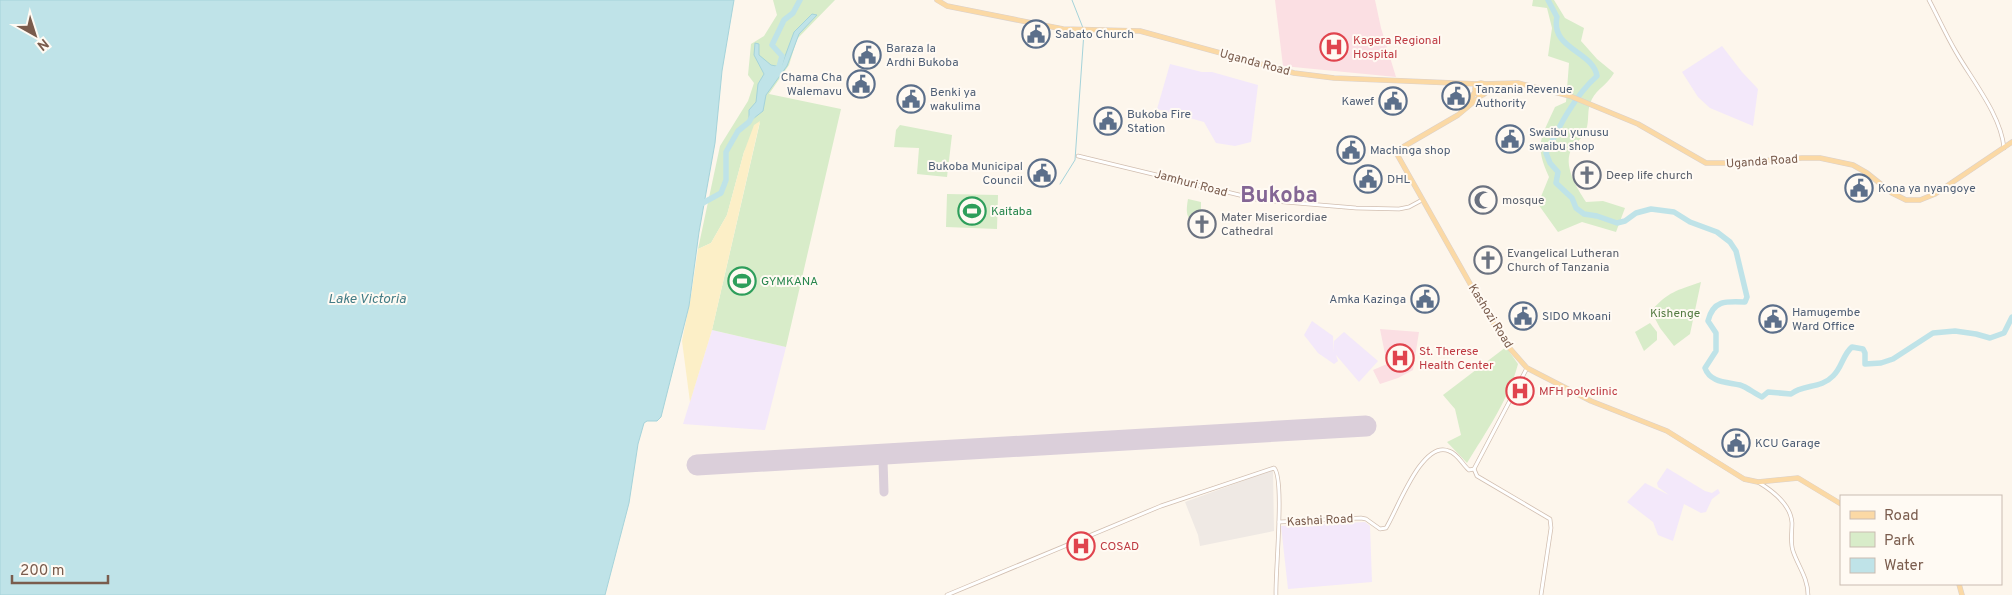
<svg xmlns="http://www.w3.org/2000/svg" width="2012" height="595" font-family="Overpass,sans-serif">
	<rect width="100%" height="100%" fill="#fdf6ec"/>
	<path fill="#efe9e4" d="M1273,470L1274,531L1200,546L1198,535L1185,502Z"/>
	<g fill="#f3e8fa">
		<path d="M1722,46L1742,72L1758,89L1753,126L1710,108L1698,97L1682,72Z"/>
		<path d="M1170,64L1202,72H1212L1258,85L1251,142L1235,146L1216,143L1204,122L1157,109Z"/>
		<path d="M1312,321L1333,336L1334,353V341L1344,332L1378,361L1359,382L1336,355L1338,361L1334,364L1318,353L1304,335Z"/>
		<path d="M712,330L786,347L765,430L683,424Z"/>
		<path d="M1667,468L1705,491L1712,493L1718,489L1720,493L1712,499L1706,512L1701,513L1684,504L1673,541L1658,535L1653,522L1627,502L1645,483L1669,495L1658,487L1657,483Z"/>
		<path d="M1365,522L1370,526L1372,582L1288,589L1281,526Z"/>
	</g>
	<g fill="#fbdfe3">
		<path d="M1275,0H1375L1381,28L1396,77L1283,66Z"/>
		<path d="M1380,329L1419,332L1413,370L1398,378L1380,384L1373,370L1387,364Z"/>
	</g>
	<g fill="#d8ecc9">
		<path d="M773,0H835L797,39L789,65L769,94L841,109L786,347L712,330L760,122L744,152L727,215L711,243L698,249L720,146L748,101L754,83L748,75L751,44L764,36L777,15Z"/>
		<path d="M1533,0H1554L1565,18L1584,28L1581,41L1597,59L1614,73C1608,84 1597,89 1592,99C1586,110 1590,120 1586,130C1584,137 1576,142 1572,148C1562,165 1577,188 1586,202L1603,201L1625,208L1616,232L1582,222L1558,232L1538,204L1549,177C1534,144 1541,138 1555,107L1566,102L1569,63L1548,56L1552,28L1547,8L1532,6Z"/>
		<path d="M900,125L952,135L947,177L917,174L919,148L894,147L896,130Z"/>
		<path d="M947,194L998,195L997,229L946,227Z"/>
		<path d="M1188,199L1201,202V222L1198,224C1185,220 1186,211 1188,199Z"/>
		<path d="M1701,282L1690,334L1674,346L1660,328L1651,311C1669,291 1676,291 1701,282Z"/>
		<path d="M1650,323L1657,332V340L1644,351L1635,332Z"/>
		<path d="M1506,347L1518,364C1509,399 1486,432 1467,463L1447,442L1461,435L1455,409L1443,395Z"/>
	</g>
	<path fill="#fcefc7" d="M760,121L712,330L690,402L682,341L691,296L698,249L711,243L727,215L744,152L754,125Z"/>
	<g fill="#bfe3e8" stroke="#a5d3da">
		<path d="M0,0H734L722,71L715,143L699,232L689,306L661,417L657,421H647L644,423L638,444L629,503L605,595H0Z"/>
		<path d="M812,14L817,15L799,34L787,66L766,95L763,111L749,122V110L756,102L758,84L764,74L754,55L755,43L759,44V55L771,65L781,67L794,32Z"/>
	</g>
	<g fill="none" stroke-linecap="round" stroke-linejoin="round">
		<g stroke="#a5d3da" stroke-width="1">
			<path d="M1072,0L1083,28"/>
			<path d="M1060,184L1075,160L1084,32"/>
		</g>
		<g stroke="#bfe3e8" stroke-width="5.5">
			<path d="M1548,0L1557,17C1550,49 1593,51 1597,76C1575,95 1559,127 1546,153L1550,163L1558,172L1556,183L1572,198L1576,208L1584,214L1597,216L1617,223L1625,221L1636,213L1651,209L1674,212L1690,222L1717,232L1730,242L1736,251L1747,297L1745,302C1726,301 1713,300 1708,321L1716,333V351L1705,368C1710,383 1728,382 1740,385C1747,387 1755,394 1762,397L1768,392L1791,394C1803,384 1821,389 1833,376C1842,368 1843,354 1852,347L1863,349L1865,353V364L1881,363L1893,359L1933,333L1955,331L1976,334L1990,338L2004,333L2012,317"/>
			<path d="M774,71L779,67L782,56L772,45L784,20L793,13L800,0"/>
			<path d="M701,204L721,193L726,180V152L738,131L749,122L753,115"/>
		</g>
		<path stroke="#dbcfda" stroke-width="9" d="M883,460L884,492"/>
		<path stroke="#dbcfda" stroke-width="21" d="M697,465L1366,426"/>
		<g stroke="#d1beb0" stroke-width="4.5">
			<g id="minor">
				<path d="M1929,0C1938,17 1946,35 1956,52C1972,80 2001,115 2004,148"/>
				<path d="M1078,156L1260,200L1356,208L1399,209L1409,207L1422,200"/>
				<path d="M1474,469L1477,476L1550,519L1551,528L1541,595"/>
				<path d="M1758,482C1773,491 1791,505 1792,523C1792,532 1790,542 1793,551C1798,566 1808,578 1808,595"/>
				<path d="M1279,522L1361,518L1366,519L1380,529L1386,528C1397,511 1422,439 1449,451C1458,454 1462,464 1469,470L1474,469L1527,368"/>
				<path d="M947,595L1161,506L1274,468C1285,477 1275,574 1276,595"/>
			</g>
		</g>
		<g stroke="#dad1cd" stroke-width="5.5">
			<g id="major">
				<path d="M937,0L947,6L1063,29L1140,31L1294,73L1334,78L1478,84"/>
				<circle cx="1481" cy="89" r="6"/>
				<path d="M1483,84L1518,83L1570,96L1638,124L1706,163H1730L1802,158H1820L1853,165L1867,173L1892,193L1906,200H1920L1935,194L2012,142"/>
				<path d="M1482,95L1458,115L1403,147L1398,156L1477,296L1506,344L1527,368L1591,401L1667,431L1744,479L1758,482L1798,478L1841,504"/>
				<path d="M1465,108L1475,92"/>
				<path d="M1959,584L1962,595"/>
			</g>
		</g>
		<use href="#minor" stroke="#fff" stroke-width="3"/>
		<use href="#major" stroke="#fbd9a5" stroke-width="4.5"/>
	</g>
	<defs>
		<g id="civic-ring" transform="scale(1.4375)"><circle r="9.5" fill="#fffaf3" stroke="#5c6f8a" stroke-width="1.5"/><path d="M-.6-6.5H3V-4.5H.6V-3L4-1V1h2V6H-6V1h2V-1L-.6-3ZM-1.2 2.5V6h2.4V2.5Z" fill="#5c6f8a"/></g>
		<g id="hospital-ring" transform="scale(1.4375)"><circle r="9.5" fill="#fffaf3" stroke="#e0444e" stroke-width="1.5"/><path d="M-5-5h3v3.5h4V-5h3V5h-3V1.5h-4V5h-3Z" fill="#e0444e"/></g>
		<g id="church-ring" transform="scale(1.4375)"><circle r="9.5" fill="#fffaf3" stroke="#6b7280" stroke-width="1.5"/><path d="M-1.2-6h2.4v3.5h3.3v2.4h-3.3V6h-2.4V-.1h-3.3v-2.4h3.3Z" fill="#6b7280"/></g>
		<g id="mosque-ring" transform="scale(1.4375)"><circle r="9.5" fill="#fffaf3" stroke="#6b7280" stroke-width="1.5"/><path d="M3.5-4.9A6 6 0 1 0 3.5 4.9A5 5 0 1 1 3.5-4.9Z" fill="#6b7280"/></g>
		<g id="stadium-ring" transform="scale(1.4375)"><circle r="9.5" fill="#fffaf3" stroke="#2e9e5b" stroke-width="1.5"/><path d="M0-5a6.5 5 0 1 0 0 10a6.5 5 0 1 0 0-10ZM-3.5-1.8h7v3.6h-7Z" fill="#2e9e5b"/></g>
	</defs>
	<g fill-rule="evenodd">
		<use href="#civic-ring" x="1036" y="34"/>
		<use href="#hospital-ring" x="1334" y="47"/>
		<use href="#civic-ring" x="867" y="55"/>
		<use href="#civic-ring" x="861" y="84"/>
		<use href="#civic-ring" x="1456" y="96"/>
		<use href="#civic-ring" x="911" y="99"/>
		<use href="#civic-ring" x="1393" y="101"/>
		<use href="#civic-ring" x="1108" y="121"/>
		<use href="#civic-ring" x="1510" y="139"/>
		<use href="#civic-ring" x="1351" y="150"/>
		<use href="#civic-ring" x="1042" y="173"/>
		<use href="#church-ring" x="1587" y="175"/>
		<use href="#civic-ring" x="1368" y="179"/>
		<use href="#civic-ring" x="1859" y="188"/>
		<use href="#mosque-ring" x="1483" y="200"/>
		<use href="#stadium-ring" x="972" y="211"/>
		<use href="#church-ring" x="1202" y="224"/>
		<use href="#church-ring" x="1488" y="260"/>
		<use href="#stadium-ring" x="742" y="281"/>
		<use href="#civic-ring" x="1425" y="299"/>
		<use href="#civic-ring" x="1523" y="316"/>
		<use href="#civic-ring" x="1773" y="319"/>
		<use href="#hospital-ring" x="1400" y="358"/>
		<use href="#hospital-ring" x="1520" y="391"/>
		<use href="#civic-ring" x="1736" y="443"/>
		<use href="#hospital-ring" x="1081" y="546"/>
	</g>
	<g text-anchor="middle" stroke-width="4" stroke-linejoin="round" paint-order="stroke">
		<g font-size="12" fill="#4e5e75" stroke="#fffaf3" text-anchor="start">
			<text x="1055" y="38">Sabato Church</text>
			<text x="886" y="52">Baraza la<tspan x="886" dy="14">Ardhi Bukoba</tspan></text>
			<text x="842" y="81" text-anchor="end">Chama Cha<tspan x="842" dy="14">Walemavu</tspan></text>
			<text x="1475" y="93">Tanzania Revenue<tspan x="1475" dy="14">Authority</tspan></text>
			<text x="930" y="96">Benki ya<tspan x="930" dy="14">wakulima</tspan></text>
			<text x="1374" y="105" text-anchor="end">Kawef</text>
			<text x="1127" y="118">Bukoba Fire<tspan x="1127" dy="14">Station</tspan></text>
			<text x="1529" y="136">Swaibu yunusu<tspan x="1529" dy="14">swaibu shop</tspan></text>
			<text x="1370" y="154">Machinga shop</text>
			<text x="1023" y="170" text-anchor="end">Bukoba Municipal<tspan x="1023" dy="14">Council</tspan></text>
			<text x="1387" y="183">DHL</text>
			<text x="1878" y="192">Kona ya nyangoye</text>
			<text x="1406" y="303" text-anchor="end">Amka Kazinga</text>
			<text x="1792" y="316">Hamugembe<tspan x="1792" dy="14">Ward Office</tspan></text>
			<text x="1542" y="320">SIDO Mkoani</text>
			<text x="1755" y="447">KCU Garage</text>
		</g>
		<g font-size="12" fill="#be3a42" stroke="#fffaf3" text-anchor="start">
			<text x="1353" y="44">Kagera Regional<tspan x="1353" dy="14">Hospital</tspan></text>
			<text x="1419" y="355">St. Therese<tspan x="1419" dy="14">Health Center</tspan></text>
			<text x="1539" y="395">MFH polyclinic</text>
			<text x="1100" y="550">COSAD</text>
		</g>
		<g font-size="12" fill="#7a5c4d" stroke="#fffaf3">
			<text transform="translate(1255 62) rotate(15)" y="4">Uganda Road</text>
			<text transform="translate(1762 161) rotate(-4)" y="4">Uganda Road</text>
			<text transform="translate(1191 183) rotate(15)" y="4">Jamhuri Road</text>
			<text transform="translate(1491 316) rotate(58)" y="4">Kashozi Road</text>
			<text transform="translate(1320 520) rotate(-3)" y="4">Kashai Road</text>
		</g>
		<g font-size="12" fill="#5b616d" stroke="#fffaf3" text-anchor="start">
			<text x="1606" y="179">Deep life church</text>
			<text x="1502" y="204">mosque</text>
			<text x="1221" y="221">Mater Misericordiae<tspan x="1221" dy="14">Cathedral</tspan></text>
			<text x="1507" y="257">Evangelical Lutheran<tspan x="1507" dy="14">Church of Tanzania</tspan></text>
		</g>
		<g font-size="12" fill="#27864d" stroke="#fffaf3" text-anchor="start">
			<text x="991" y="215">Kaitaba</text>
			<text x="761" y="285">GYMKANA</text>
		</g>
		<g font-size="12" fill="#537a41" stroke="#fffaf3">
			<text x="1675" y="317">Kishenge</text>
		</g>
		<g font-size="14" font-style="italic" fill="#437c86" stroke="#fffaf3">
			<text x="367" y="303">Lake Victoria</text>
		</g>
		<g font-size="22" font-weight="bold" fill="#846695" stroke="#fffaf3">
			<text x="1279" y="202">Bukoba</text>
		</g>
	</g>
	<rect x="1840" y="495" width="162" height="90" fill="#fffaf3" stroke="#cabbb1"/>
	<rect x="1850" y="511" width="25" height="8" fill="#fbd9a5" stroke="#cabbb1"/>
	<text x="1884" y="520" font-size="15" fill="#7a5c4d">Road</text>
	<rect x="1850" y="532" width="25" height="15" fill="#d8ecc9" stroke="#cabbb1"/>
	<text x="1884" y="545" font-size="15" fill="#7a5c4d">Park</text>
	<rect x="1850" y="558" width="25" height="15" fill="#bfe3e8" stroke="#cabbb1"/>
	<text x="1884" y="570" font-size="15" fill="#7a5c4d">Water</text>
	<g transform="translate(35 35) rotate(141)" stroke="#fffaf3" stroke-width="4" paint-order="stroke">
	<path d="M0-4L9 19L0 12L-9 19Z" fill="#7a5c4d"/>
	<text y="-8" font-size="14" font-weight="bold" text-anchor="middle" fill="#7a5c4d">N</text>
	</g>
	<path d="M12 575v8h96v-8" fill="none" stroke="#7a5c4d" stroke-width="2.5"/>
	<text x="20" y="575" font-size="15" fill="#7a5c4d" stroke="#fffaf3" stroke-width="4" paint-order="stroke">200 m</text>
</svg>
